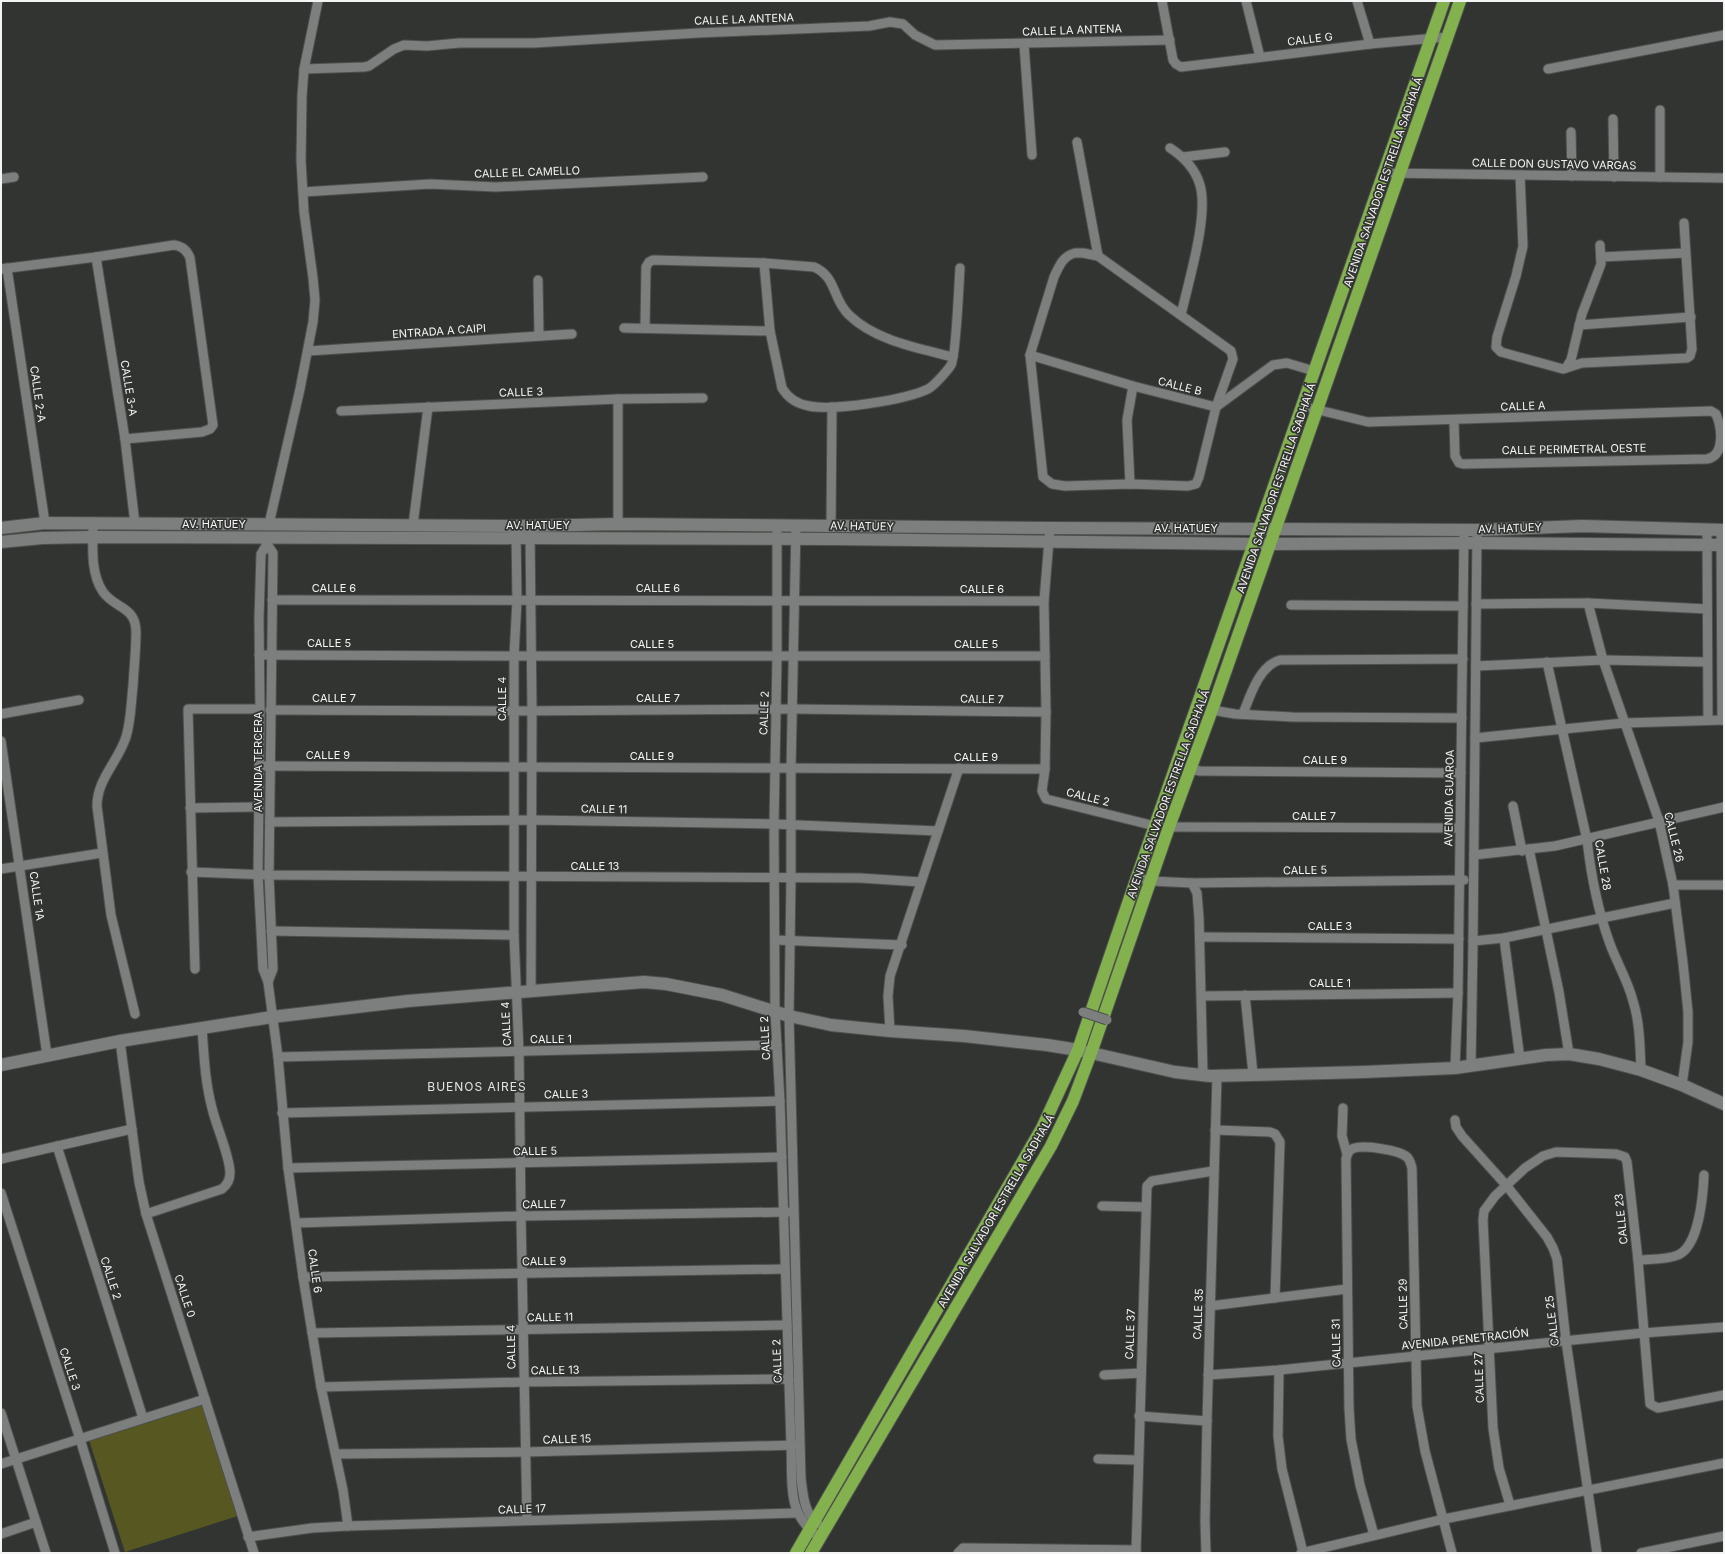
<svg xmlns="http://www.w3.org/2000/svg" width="1725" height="1554" font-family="Inter,sans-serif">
	<rect width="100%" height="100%" fill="#323432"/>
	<path fill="#565721" d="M203,1401L241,1515L125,1552L88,1437Z"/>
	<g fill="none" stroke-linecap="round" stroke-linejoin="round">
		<g stroke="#4e504e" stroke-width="11">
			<g id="street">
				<path d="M1162,1L1173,60L1176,64L1181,67L1370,44L1447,37"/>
				<path d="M1246,1L1260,57"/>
				<path d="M1357,1L1370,44"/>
				<path d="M1024,44L1032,155"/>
				<path d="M304,69L364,67L369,66L394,49L404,45L427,46L459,43H534L698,33L869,26L890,22L903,24L915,35L935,45L1170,40"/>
				<path d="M1548,69L1724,35"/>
				<path d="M1613,119L1614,177"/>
				<path d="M1571,132L1572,176"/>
				<path d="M1077,142L1098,256"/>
				<path d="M1170,148C1184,157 1195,168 1200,185C1209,216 1188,283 1181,315"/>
				<path d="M1183,157L1225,152"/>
				<path d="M1383,173L1724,178"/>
				<path d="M1520,175L1523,246L1516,276L1497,337L1496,347L1501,352L1563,369L1582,363L1687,358L1690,356L1692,349L1684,223"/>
				<path d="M1660,177V110"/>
				<path d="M1,179L14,177"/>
				<path d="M303,192L430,184L496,187L703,177"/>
				<path d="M1075,253H1083L1098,256L1231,351L1233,359L1216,407L1199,477L1196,484L1188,486L1130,484L1065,486L1052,484L1043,477L1030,355L1054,277C1059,266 1063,256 1075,253Z"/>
				<path d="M96,257L125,439L135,524"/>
				<path d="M1601,257L1685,253"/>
				<path d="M764,263L770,331L782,388C788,398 797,404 809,406C834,411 905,400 928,389C934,386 948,370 951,365C956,358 959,282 960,268"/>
				<path d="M7,268L45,523"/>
				<path d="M1,269L96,257L174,245C182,246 187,250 190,258L213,425L210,429L202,432L125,439"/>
				<path d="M538,280L539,336"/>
				<path d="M1579,325L1691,317"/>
				<path d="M624,328L770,331"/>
				<path d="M645,328L646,267L649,262L653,260L764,263L814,267C837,277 832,299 849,315C876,341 918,348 953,357"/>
				<path d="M308,351L572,334"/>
				<path d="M1030,355L1133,386L1216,407L1273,365L1287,363L1314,371"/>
				<path d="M1566,368L1571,360L1582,314L1601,264L1600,245"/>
				<path d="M618,399V524"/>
				<path d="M1302,406L1368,422L1711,411L1716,414C1722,428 1725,456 1707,459L1463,464L1459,463L1455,456L1454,421"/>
				<path d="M341,411L618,399L703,398"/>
				<path d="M1130,484L1127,420L1133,386"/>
				<path d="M93,524C93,545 90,573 103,592C115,609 136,606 136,632C136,650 134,668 133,686C131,703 131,721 126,737C118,762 97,779 97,806L111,915L135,1014"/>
				<path d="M269,524L300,389L313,322L315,300L313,278L304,212L301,160L302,96L304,69L318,1"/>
				<path d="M413,525L428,407"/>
				<path d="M777,526V656L774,824L775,1011L780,1101L791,1445C793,1483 785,1513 820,1538"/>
				<path d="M796,526L791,769V878L789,1016L801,1478C803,1495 804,1513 818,1524"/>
				<path d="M831,526L832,407"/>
				<path d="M1050,528L1044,601L1046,712L1045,769L1042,791L1046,799L1155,826"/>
				<path d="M1707,529L1708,720"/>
				<path d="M1721,530L1722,720"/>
				<path d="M516,532L517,600L514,656V935L519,1052L521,1216L527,1520"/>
				<path d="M530,533L532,710L531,991"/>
				<path d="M268,538L267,544L261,554L259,619L260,709L258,875L263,969L268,982L278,1057L288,1168L303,1277L321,1387L343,1490L348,1526"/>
				<path d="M267,544L273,553L269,875L273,969L268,982"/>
				<path d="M272,600L1044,601"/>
				<path d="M1588,603L1603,660L1659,821L1673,885L1683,963L1688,1012V1042L1682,1085"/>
				<path d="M1476,604L1588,603L1707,609"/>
				<path d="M1291,605L1463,606"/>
				<path d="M259,655L532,656H1045"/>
				<path d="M1547,662L1587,840C1591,875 1598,911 1610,944C1617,963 1628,981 1633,1001C1640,1023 1640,1048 1641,1070"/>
				<path d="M1476,666L1603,660L1707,662"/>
				<path d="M270,710L514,711L793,709L1046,712"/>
				<path d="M1212,710L1235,714L1292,717L1462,718"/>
				<path d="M1,714L79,700"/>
				<path d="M1243,714C1250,696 1259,666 1280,660L1463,659"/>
				<path d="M1475,738L1624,723L1724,720"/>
				<path d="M1,741L47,1055"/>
				<path d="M259,766L1045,769"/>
				<path d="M1190,769L1200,771L1461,773"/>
				<path d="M1513,806L1522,851"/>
				<path d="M190,808L259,807"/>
				<path d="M270,822L532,820L774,824L938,831"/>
				<path d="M1169,827L1459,828"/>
				<path d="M1529,849L1559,992L1569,1054"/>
				<path d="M1474,855L1555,846L1724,807"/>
				<path d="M1,869L102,853"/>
				<path d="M191,872L269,875L860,878L921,882"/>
				<path d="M1137,877L1150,881L1192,883L1464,880"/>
				<path d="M1192,883L1197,893L1199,918L1203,1075"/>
				<path d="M1673,885H1724"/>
				<path d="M271,931L514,935"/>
				<path d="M1200,937L1459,939"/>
				<path d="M1504,938L1520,1059"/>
				<path d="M775,940L902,945"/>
				<path d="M1473,941L1504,938L1675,903"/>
				<path d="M195,969L188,709H260"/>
				<path d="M1245,995L1253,1074"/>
				<path d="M1202,996L1458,993"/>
				<path d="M890,1031L888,996L890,976L959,768"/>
				<path d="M120,1041L139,1182L146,1214L254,1553"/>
				<path d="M278,1057L777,1045"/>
				<path d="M1471,1066L1473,941L1477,530"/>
				<path d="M1455,1068L1458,993L1464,536"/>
				<path d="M1343,1108L1342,1136L1347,1154"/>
				<path d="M282,1113L780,1101"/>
				<path d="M1455,1120L1456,1127L1462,1136L1506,1185L1547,1237L1553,1248L1557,1259L1566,1341L1597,1553"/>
				<path d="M1215,1130L1270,1132L1275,1134L1280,1142L1275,1298"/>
				<path d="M57,1146L143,1418"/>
				<path d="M1,1159L132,1129"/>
				<path d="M288,1168L782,1157"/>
				<path d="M1,1193L80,1439L115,1553"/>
				<path d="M1102,1206L1146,1207"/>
				<path d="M146,1214L222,1189C227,1185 230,1180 230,1173C230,1156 216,1126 212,1108C205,1082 204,1055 202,1028"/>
				<path d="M296,1223L521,1216L788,1212"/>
				<path d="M1638,1260C1650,1259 1667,1260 1678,1255C1699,1246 1703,1195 1704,1175"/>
				<path d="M303,1277L785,1269"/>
				<path d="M1210,1306L1347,1289"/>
				<path d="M312,1333L787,1325"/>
				<path d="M1279,1370L1278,1436L1282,1469L1303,1552"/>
				<path d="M1104,1375L1141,1373"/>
				<path d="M1208,1375L1279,1370L1643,1333L1724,1327"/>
				<path d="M321,1387L524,1382L789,1379"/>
				<path d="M1,1413L46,1553"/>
				<path d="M1139,1416L1207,1421"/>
				<path d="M336,1454L525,1452L797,1445"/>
				<path d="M1098,1459L1138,1460"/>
				<path d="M1,1464L205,1399"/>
				<path d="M1510,1505L1499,1468L1493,1428L1483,1220L1484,1211L1495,1196L1525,1168L1543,1156L1556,1152L1616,1154L1625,1157L1627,1162L1638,1260L1650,1404L1658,1408L1724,1395"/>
				<path d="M1,1534L36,1522"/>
				<path d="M1374,1535L1360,1485L1351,1439L1349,1408L1346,1159C1347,1155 1348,1151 1352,1149C1361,1144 1399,1150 1407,1157C1410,1160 1411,1164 1412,1168L1417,1406L1425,1451L1452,1553"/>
				<path d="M248,1537L312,1528L348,1526L797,1513"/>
				<path d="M958,1553L963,1548H968L1136,1550"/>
				<path d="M1136,1553L1147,1186L1152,1181L1213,1171"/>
				<path d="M1206,1553L1205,1521L1207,1421L1217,1076"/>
				<path d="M1301,1553L1444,1519L1724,1463"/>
				<path d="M1641,1553L1724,1536"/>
			</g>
		</g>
		<g stroke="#4e504e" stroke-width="14">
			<g id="secondary">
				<path d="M1,528L45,523L530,526L618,524L1050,528L1477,530L1582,526L1724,530"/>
				<path d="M1,542L42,538L91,537L833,539L1254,544L1477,543L1724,545"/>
				<path d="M1,1065L120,1041L272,1017L408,1001L644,982L666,984L722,995L789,1016L831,1025L890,1031L964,1036L1047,1045L1078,1050L1175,1072L1210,1076L1364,1072L1455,1068L1546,1055L1569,1054L1599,1059L1641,1070L1682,1085L1724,1104"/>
			</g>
		</g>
		<g stroke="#4e504e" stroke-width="14">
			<g id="highway">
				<path d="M796,1553L1042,1128L1078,1050L1137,877L1444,1"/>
				<path d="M811,1553L1051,1146L1073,1101L1091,1053L1169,827L1212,710L1460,1"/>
			</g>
		</g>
		<use href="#street" stroke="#7c7f7d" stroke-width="9"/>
		<use href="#secondary" stroke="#7c7f7d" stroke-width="12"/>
		<use href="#highway" stroke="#82b14e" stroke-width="12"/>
		<g stroke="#4e504e" stroke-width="11" stroke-linecap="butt">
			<path id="street-bridge" d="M1083,1012L1107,1020"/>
		</g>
		<use href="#street-bridge" stroke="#7c7f7d" stroke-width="9"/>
	</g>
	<g text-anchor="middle" stroke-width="3.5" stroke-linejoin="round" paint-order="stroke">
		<g font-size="11" fill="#f3f4f3" stroke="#323432">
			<text transform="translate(744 19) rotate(-2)" y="4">CALLE LA ANTENA</text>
			<text transform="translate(1072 30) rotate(-2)" y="4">CALLE LA ANTENA</text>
			<text transform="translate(1310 39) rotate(-7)" y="4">CALLE G</text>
			<text transform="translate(1554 164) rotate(1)" y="4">CALLE DON GUSTAVO VARGAS</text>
			<text transform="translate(527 172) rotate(-2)" y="4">CALLE EL CAMELLO</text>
			<text transform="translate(1383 182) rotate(-71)" y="4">AVENIDA SALVADOR ESTRELLA SADHALÁ</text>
			<text transform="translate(439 331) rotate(-4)" y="4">ENTRADA A CAIPI</text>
			<text transform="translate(1180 386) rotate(14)" y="4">CALLE B</text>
			<text transform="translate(129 388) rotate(81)" y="4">CALLE 3-A</text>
			<text transform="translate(521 392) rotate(-2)" y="4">CALLE 3</text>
			<text transform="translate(38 394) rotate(82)" y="4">CALLE 2-A</text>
			<text transform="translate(1523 406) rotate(-2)" y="4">CALLE A</text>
			<text transform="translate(1574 449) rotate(-1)" y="4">CALLE PERIMETRAL OESTE</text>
			<text transform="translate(1276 488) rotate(-71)" y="4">AVENIDA SALVADOR ESTRELLA SADHALÁ</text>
			<text x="214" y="528">AV. HATUEY</text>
			<text x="538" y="529">AV. HATUEY</text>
			<text transform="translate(862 526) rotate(1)" y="4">AV. HATUEY</text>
			<text x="1186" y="532">AV. HATUEY</text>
			<text transform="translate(1510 528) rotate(-2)" y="4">AV. HATUEY</text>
			<text x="334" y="592">CALLE 6</text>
			<text x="658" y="592">CALLE 6</text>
			<text x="982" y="593">CALLE 6</text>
			<text x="329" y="647">CALLE 5</text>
			<text x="652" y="648">CALLE 5</text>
			<text x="976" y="648">CALLE 5</text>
			<text x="334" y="702">CALLE 7</text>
			<text x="658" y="702">CALLE 7</text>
			<text transform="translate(502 699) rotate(-90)" y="4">CALLE 4</text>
			<text transform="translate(982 699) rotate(1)" y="4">CALLE 7</text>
			<text transform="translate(764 713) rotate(-88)" y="4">CALLE 2</text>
			<text x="328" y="759">CALLE 9</text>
			<text x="652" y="760">CALLE 9</text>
			<text x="976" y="761">CALLE 9</text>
			<text x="1325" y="764">CALLE 9</text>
			<text transform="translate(258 762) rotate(-90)" y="4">AVENIDA TERCERA</text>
			<text transform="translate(1168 794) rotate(-70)" y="4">AVENIDA SALVADOR ESTRELLA SADHALÁ</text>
			<text transform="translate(1088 797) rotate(14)" y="4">CALLE 2</text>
			<text transform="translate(1449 798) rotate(-89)" y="4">AVENIDA GUAROA</text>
			<text transform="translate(604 809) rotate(1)" y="4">CALLE 11</text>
			<text x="1314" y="820">CALLE 7</text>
			<text transform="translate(1674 837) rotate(76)" y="4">CALLE 26</text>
			<text transform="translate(1603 865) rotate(80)" y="4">CALLE 28</text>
			<text x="595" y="870">CALLE 13</text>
			<text transform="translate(1305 870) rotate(-1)" y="4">CALLE 5</text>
			<text transform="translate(37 896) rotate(82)" y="4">CALLE 1A</text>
			<text x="1330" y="930">CALLE 3</text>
			<text x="1330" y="987">CALLE 1</text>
			<text transform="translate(506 1024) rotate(-93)" y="4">CALLE 4</text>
			<text transform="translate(765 1038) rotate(-93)" y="4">CALLE 2</text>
			<text transform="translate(551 1039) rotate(-1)" y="4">CALLE 1</text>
			<text transform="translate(566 1094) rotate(-1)" y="4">CALLE 3</text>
			<text transform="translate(535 1151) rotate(-1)" y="4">CALLE 5</text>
			<text transform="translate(544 1204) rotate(-1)" y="4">CALLE 7</text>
			<text transform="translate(996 1211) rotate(-60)" y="4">AVENIDA SALVADOR ESTRELLA SADHALÁ</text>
			<text transform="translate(1621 1219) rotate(-96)" y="4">CALLE 23</text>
			<text transform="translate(544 1261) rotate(-1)" y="4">CALLE 9</text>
			<text transform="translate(315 1271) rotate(82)" y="4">CALLE 6</text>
			<text transform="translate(111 1278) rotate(72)" y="4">CALLE 2</text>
			<text transform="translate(185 1296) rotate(72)" y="4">CALLE 0</text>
			<text transform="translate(1403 1304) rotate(-91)" y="4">CALLE 29</text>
			<text transform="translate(1198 1314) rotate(-88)" y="4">CALLE 35</text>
			<text transform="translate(550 1317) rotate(-1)" y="4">CALLE 11</text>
			<text transform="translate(1552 1321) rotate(-97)" y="4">CALLE 25</text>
			<text transform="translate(1130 1334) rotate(-88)" y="4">CALLE 37</text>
			<text transform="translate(1465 1339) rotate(-6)" y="4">AVENIDA PENETRACIÓN</text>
			<text transform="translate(1336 1343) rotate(-91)" y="4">CALLE 31</text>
			<text transform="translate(511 1347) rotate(-91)" y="4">CALLE 4</text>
			<text transform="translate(777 1361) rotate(-92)" y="4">CALLE 2</text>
			<text transform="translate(70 1369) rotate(72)" y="4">CALLE 3</text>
			<text transform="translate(555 1370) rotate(-1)" y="4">CALLE 13</text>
			<text transform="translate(1479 1378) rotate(-92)" y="4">CALLE 27</text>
			<text transform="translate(567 1439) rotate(-2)" y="4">CALLE 15</text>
			<text transform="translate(522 1509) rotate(-2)" y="4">CALLE 17</text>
		</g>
		<g font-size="12" letter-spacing="1" fill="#e1e4e2" stroke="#323432">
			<text x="477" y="1091">BUENOS AIRES</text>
		</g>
	</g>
	<rect width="1725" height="1554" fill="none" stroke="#f3f4f3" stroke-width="4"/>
</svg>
